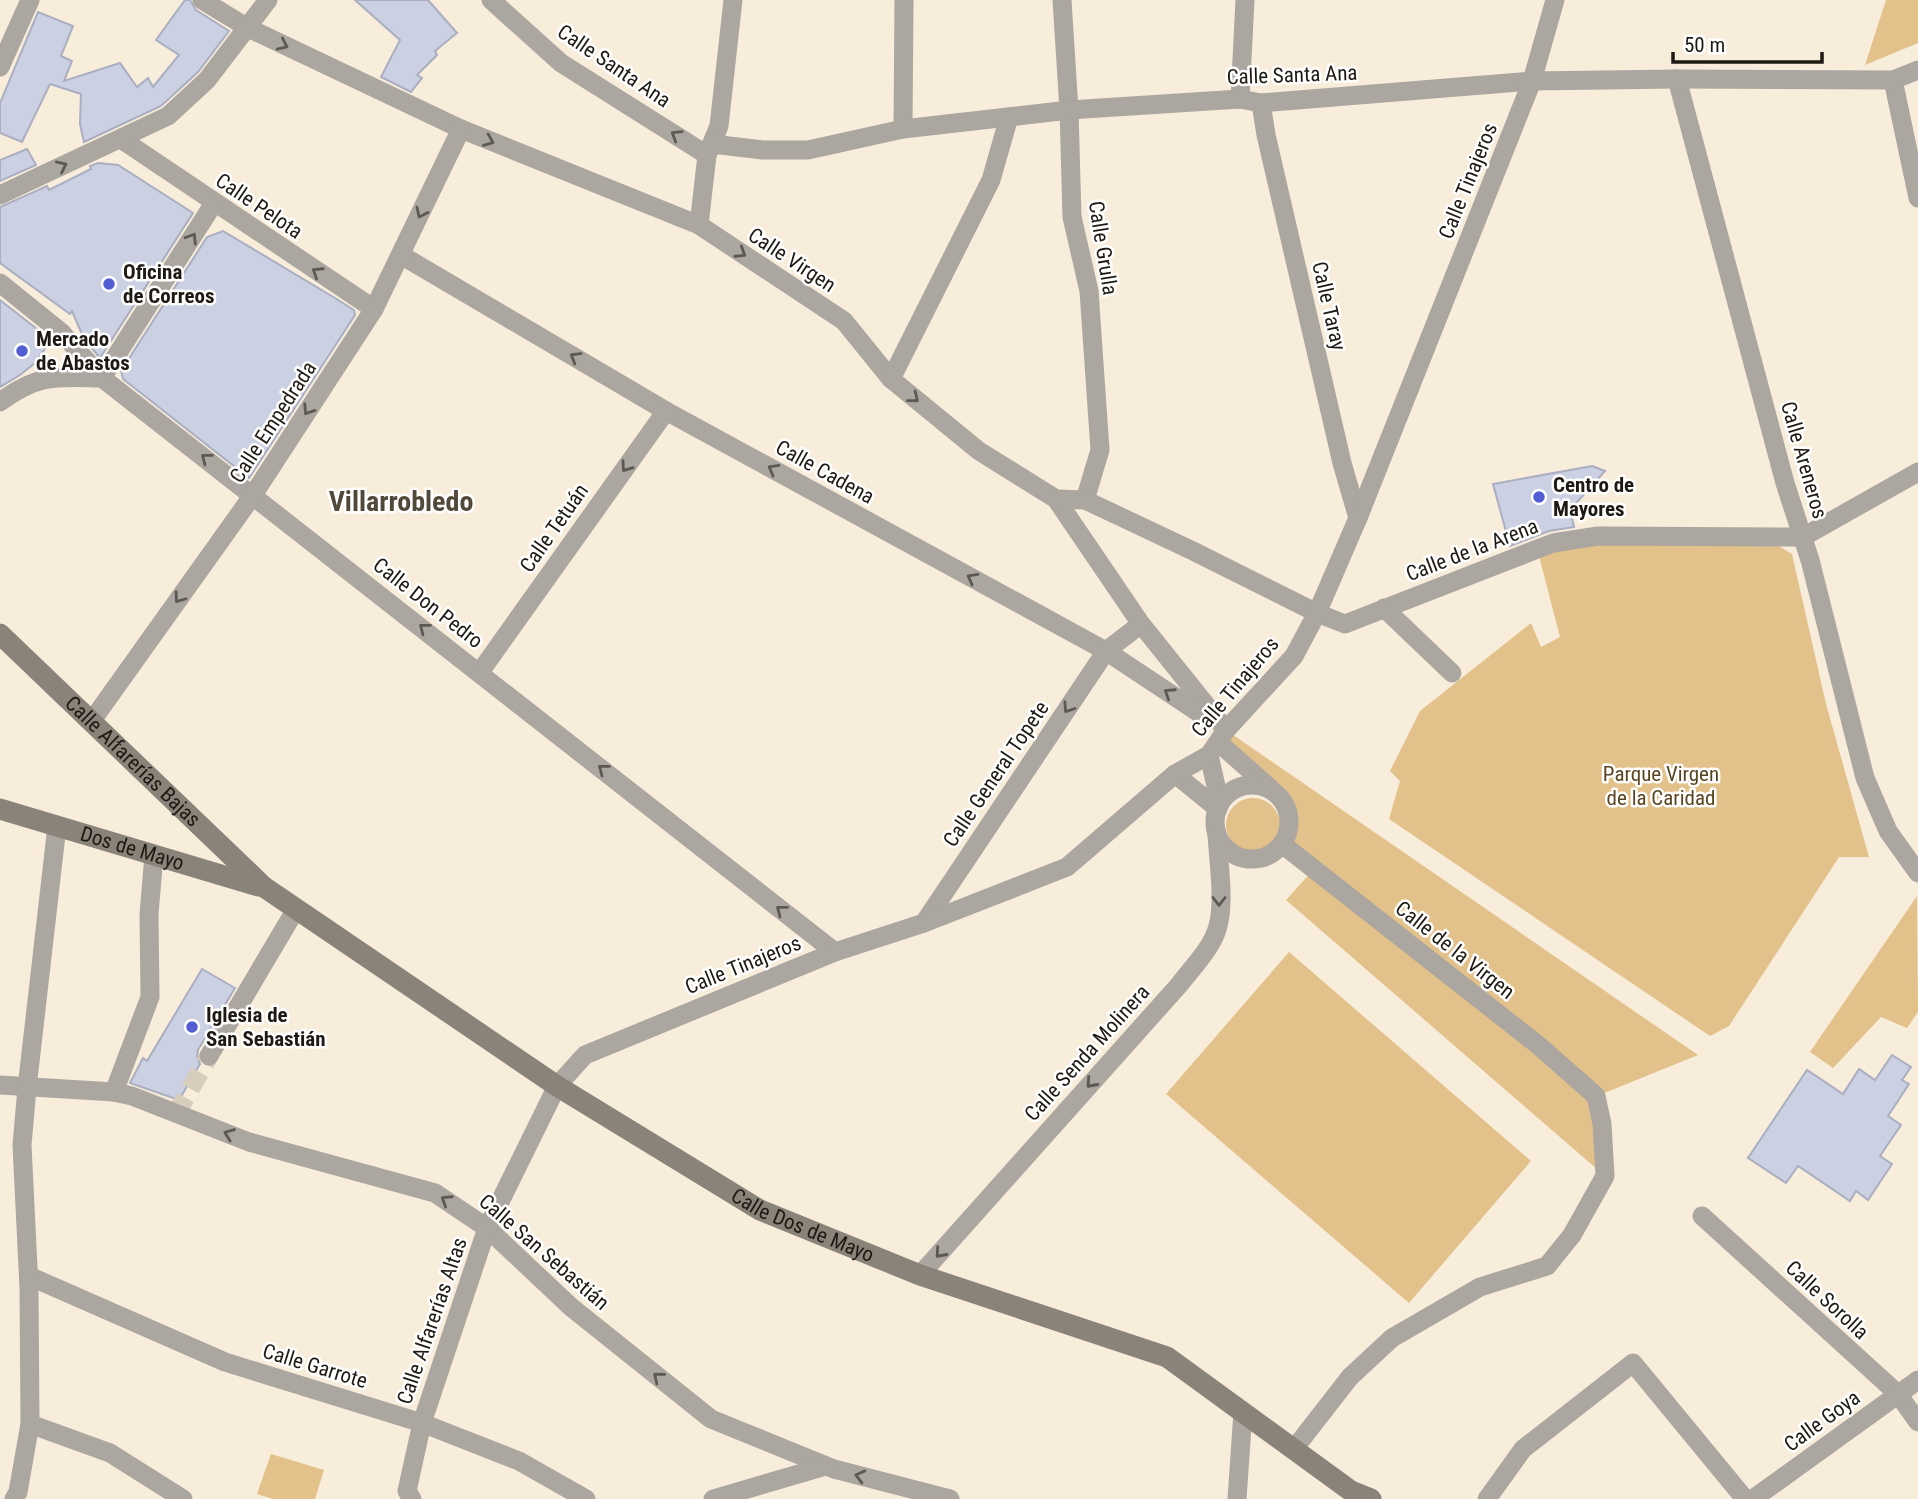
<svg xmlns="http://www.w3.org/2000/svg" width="1918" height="1499" font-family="'Roboto Condensed',sans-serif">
	<rect width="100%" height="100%" fill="#f8eddb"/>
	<g fill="#e3c18a">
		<path d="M1886,0H1918V43L1865,65Z"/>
		<path d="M1593,542L1779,546L1792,554L1826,704L1869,857H1839L1729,1026L1710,1036L1389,819L1400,781L1390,771L1420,711L1531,623L1541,647L1560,637L1539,556Z"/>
		<path d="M1226,730L1698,1055L1597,1096L1605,1176L1286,900L1314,869L1282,844C1286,835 1290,828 1289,818C1286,793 1237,759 1219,743Z"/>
		<circle cx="1253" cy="825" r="27"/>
		<path d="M1917,896L1918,1012L1907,1028L1881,1017L1833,1068L1810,1052Z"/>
		<path d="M1289,952L1531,1161L1409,1303L1166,1094Z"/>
		<path d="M271,1454L324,1470L315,1499H273L257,1494Z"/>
	</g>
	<g fill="#cbd0e3" stroke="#aaaec0" stroke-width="2">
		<path d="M185,0H190L196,10L229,31L198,72L161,106L84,142L80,124L81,94L50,84L22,142L0,133V103L38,12L73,26L61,56L72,61L64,81L120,63L137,87L148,78L153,87L179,55L156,40Z"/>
		<path d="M355,0H428L457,33L435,51L437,55L417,75L422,78L411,92L381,77L400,40Z"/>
		<path d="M27,149L36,165L0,181V160Z"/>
		<path d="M98,163L118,165L193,213L100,358L84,339L72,311L70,314L0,263V207L47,186L49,190L91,169L90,166Z"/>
		<path d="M223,231L335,298L354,310L355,315L249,478L123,379L121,371L207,237Z"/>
		<path d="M0,300L51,340L35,363L20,375L0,387Z"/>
		<path d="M1592,466L1605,471L1570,510L1574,527L1549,531L1510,546L1493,484Z"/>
		<path d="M202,969L235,988L198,1050L197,1057L200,1064L179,1100L130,1083L143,1058L147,1061Z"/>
		<path d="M1892,1055L1911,1067L1902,1080L1909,1084L1888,1116L1901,1125L1880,1156L1892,1164L1868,1200L1856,1191L1850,1201L1798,1166L1786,1183L1748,1158L1807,1070L1843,1094L1859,1069L1875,1080Z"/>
	</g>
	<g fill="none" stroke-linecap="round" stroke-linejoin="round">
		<path stroke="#d7cdbd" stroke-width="19" stroke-dasharray="19 10" stroke-linecap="butt" d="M176,1114L209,1056"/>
		<g stroke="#aba69f" stroke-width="19">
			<path d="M202,0L248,28L461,129L699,225L844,321L891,379L979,451L1056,499L1141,624L1226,730"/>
			<path d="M491,0L561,63L707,155L719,126L733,0"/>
			<path d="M1062,0L1069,110L1072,217L1089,291L1100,450L1085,500"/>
			<path d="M0,67L30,0"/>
			<path d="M1677,79L1785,483L1810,560L1865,778L1888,831L1918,873"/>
			<path d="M1893,80L1918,198"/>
			<path d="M1240,99L1245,0"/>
			<path d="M1261,103L1266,135L1342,463L1358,518"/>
			<path d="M903,129L904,0"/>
			<path d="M121,139L374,309"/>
			<path d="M712,144L763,150H808L903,129L1069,110L1240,99L1261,103L1532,81L1677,79L1893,80L1918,70"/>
			<path d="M0,195L168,116L207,80L268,0"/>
			<path d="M699,225L707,155"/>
			<path d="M401,255L666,411L1106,651L1210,720"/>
			<path d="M0,283L62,333L102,378L835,952"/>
			<path d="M891,379L991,180L1009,117"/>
			<path d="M0,402C39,373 57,377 102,378L214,203"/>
			<path d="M1056,499L1085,500L1193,551L1317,613L1345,624L1553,543L1598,536L1803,537L1918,472"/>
			<path d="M1384,608L1452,673"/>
			<path d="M480,672L666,411"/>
			<path d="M91,722L253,495L374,309L461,129"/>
			<path d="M1219,743L1271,789"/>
			<path d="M1209,755L1220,804"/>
			<path d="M1175,774L1218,809"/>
			<circle cx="1252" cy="822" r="37"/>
			<path d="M1282,844L1538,1045L1596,1096L1602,1124L1605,1176L1572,1235L1547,1266L1480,1287L1392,1338L1350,1377L1294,1449"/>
			<path d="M924,923L1106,651L1141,624"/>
			<path d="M209,1056L296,909"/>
			<path d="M0,1085L114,1092L132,1096L249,1142L435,1193L487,1228L571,1307L711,1419L834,1469L950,1499"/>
			<path d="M114,1092L150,997L149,914L154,855"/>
			<path d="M1702,1216L1898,1394L1918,1422"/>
			<path d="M920,1275L1179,985C1192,968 1213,947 1218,926C1225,899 1218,860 1217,833"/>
			<path d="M29,1276L225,1362L422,1423L519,1461L586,1499"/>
			<path d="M30,1424L110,1453L183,1499"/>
			<path d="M14,1499L18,1492L30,1424L29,1288L22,1145L27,1088L57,826"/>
			<path d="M412,1499L407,1491L422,1423L487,1228L557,1086L585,1055L835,952L924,923L1067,867L1175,774L1209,755L1226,730L1294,656L1317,613L1358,518L1532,81L1555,0"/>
			<path d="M713,1499L826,1466"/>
			<path d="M1237,1499L1243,1412"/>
			<path d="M1487,1499L1523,1449L1633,1363L1745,1499"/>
			<path d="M1753,1499L1918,1380"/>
		</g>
		<g stroke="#8a8379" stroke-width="21">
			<path id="s1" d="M0,634L264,887L557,1086L760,1210L920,1275L1167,1357L1351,1491L1371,1499"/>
			<path id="s2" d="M0,809L258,886"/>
		</g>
	</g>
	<defs><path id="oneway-chevron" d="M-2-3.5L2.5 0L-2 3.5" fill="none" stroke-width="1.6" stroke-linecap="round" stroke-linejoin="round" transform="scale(1.75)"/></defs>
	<g stroke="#5d5952">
		<use href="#oneway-chevron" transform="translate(283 45) rotate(25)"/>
		<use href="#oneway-chevron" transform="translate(676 135) rotate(-148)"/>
		<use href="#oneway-chevron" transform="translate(489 141) rotate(22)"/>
		<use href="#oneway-chevron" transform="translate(62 166) rotate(-25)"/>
		<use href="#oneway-chevron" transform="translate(421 213) rotate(116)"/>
		<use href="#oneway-chevron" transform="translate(192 238) rotate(-58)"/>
		<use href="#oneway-chevron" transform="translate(741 253) rotate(33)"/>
		<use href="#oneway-chevron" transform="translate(317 272) rotate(-147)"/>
		<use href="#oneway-chevron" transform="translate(575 357) rotate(-149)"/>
		<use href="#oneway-chevron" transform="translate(914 398) rotate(39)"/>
		<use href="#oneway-chevron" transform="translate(308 410) rotate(123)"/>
		<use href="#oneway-chevron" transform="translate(206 458) rotate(-142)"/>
		<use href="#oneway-chevron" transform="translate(626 467) rotate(125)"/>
		<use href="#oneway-chevron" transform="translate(773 469) rotate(-151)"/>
		<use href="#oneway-chevron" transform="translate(972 578) rotate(-151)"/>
		<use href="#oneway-chevron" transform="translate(179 598) rotate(126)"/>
		<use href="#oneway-chevron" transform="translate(424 628) rotate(-142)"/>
		<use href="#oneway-chevron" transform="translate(1169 693) rotate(-147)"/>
		<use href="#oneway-chevron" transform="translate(1068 708) rotate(124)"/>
		<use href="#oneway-chevron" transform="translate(603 769) rotate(-142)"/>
		<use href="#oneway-chevron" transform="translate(1219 901) rotate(90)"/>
		<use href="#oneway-chevron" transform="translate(781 910) rotate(-142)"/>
		<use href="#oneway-chevron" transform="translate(1091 1083) rotate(132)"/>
		<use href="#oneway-chevron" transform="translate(229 1134) rotate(-159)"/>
		<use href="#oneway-chevron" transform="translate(446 1200) rotate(-147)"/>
		<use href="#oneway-chevron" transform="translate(940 1253) rotate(132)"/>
		<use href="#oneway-chevron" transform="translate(658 1377) rotate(-141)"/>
		<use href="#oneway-chevron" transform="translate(860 1476) rotate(-166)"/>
	</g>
	<g fill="#535ed4" stroke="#fff" stroke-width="2.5">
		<circle cx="109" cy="284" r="7"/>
		<circle cx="22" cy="351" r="7"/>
		<circle cx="1539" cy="497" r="7"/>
		<circle cx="192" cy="1027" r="7"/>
	</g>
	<g text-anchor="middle" stroke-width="5" stroke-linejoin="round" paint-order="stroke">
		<g font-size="21" fill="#1e1a13" stroke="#fff">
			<text transform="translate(614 66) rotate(34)" y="7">Calle Santa Ana</text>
			<text transform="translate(1292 75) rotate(-2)" y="7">Calle Santa Ana</text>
			<text transform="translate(1468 181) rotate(-68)" y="7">Calle Tinajeros</text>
			<text transform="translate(259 206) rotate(34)" y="7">Calle Pelota</text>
			<text transform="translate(1103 248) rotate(81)" y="7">Calle Grulla</text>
			<text transform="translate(792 260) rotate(33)" y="7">Calle Virgen</text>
			<text transform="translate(1329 306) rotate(77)" y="7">Calle Taray</text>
			<text transform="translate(273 422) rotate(-57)" y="7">Calle Empedrada</text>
			<text transform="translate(1804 460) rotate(74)" y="7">Calle Areneros</text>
			<text transform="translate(825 472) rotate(29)" y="7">Calle Cadena</text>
			<text transform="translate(554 528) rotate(-55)" y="7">Calle Tetuán</text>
			<text transform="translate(1472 550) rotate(-21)" y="7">Calle de la Arena</text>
			<text transform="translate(428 603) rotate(38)" y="7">Calle Don Pedro</text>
			<text transform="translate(1235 687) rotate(-50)" y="7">Calle Tinajeros</text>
			<text dy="7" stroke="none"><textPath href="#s1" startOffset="184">Calle Alfarerías Bajas</textPath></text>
			<text transform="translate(996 774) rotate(-56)" y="7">Calle General Topete</text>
			<text dy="7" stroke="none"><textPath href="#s2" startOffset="138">Dos de Mayo</textPath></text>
			<text transform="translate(1455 950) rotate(38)" y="7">Calle de la Virgen</text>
			<text transform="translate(743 965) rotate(-22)" y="7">Calle Tinajeros</text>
			<text transform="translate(1087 1053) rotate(-48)" y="7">Calle Senda Molinera</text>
			<text dy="7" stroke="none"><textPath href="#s1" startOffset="1003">Calle Dos de Mayo</textPath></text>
			<text transform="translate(544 1252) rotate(41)" y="7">Calle San Sebastián</text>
			<text transform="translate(1827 1300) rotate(43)" y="7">Calle Sorolla</text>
			<text transform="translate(432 1321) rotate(-71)" y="7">Calle Alfarerías Altas</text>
			<text transform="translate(315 1366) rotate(17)" y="7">Calle Garrote</text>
			<text transform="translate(1822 1421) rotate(-36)" y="7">Calle Goya</text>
		</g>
		<g font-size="21" font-weight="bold" fill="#1e1a13" stroke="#fff" text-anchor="start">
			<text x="123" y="279">Oficina<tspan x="123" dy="24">de Correos</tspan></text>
			<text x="36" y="346">Mercado<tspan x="36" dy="24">de Abastos</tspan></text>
			<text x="1553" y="492">Centro de<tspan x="1553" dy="24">Mayores</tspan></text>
			<text x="206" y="1022">Iglesia de<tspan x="206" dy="24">San Sebastián</tspan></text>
		</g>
		<g font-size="21" fill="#5a4520" stroke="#fff">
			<text x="1661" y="781">Parque Virgen<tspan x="1661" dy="24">de la Caridad</tspan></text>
		</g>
		<g font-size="28" font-weight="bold" fill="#514839" stroke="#fff">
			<text x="401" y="511">Villarrobledo</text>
		</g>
	</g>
	<path d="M1673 52v10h149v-10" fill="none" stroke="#1e1a13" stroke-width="3.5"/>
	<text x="1684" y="52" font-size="21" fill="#1e1a13" stroke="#ffffff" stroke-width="5" paint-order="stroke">50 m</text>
</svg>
